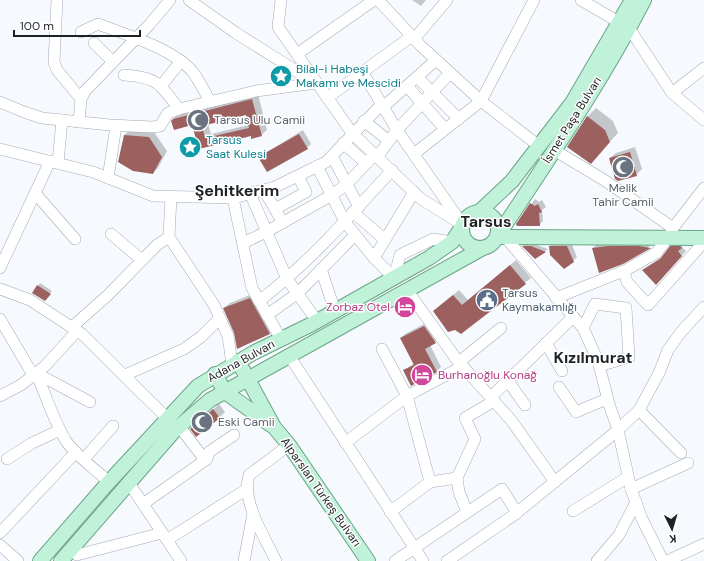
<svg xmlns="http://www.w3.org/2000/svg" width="704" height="561" font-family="'DM Sans',sans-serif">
	<rect width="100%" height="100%" fill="#f6f9fd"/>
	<g fill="#0003" fill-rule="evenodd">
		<path d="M412,0H426L421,6Z"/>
		<path d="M258,94L267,130L261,135H251L199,148L193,124L173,119L179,113ZM246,114L249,125L211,134L208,123Z"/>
		<path d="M596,108L613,121L618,133L591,162L587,117Z"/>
		<path d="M130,130L154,132L167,151L158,168L152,173L124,135Z"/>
		<path d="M303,130L311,144L307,148L259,157Z"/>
		<path d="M635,147L642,169L636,175L610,158L616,153Z"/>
		<path d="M535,199L539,202L542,200L546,207L542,210L543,221L539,225L517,224Z"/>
		<path d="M554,242H571L577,257L573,261L550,246Z"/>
		<path d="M525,243L534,244L548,249L535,258L523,246Z"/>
		<path d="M675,243L684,244L682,247L686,251L660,280L643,270L663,256Z"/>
		<path d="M597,244H653L623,263L593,248Z"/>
		<path d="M516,260L531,278L461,333L434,311L459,290L468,300Z"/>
		<path d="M40,283L52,291L47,297L38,286Z"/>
		<path d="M255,293L275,328L270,333L238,347L235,333L224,308L230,303Z"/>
		<path d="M428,322L440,338L430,345L441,367L437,371L411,385L404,371L414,363L401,338L405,334Z"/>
		<path d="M219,404L225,412L220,417L191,429Z"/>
	</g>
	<g fill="#9c615e" fill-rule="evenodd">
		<path d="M252,99L262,136L251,139V136L199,149L192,125L174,130L171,121L173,119ZM246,115L249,128L205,138L202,126Z"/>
		<path d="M587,116L605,130L610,142L591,164L567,147Z"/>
		<path d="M299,134L308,149L267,172L258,157Z"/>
		<path d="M124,135L149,137L162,157L153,174L133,171L118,162Z"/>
		<path d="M630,152L637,176L618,181L615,179L609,158Z"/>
		<path d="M530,203L535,206L538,204L542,212L539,213L540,226H517L516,224Z"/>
		<path d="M522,246H531L546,252L535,259Z"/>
		<path d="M549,246H567L574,262L564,269L550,255Z"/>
		<path d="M608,246H639L651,248L623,264L599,273L592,248Z"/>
		<path d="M670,246H680L682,248L678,251L682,256L656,285L642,270L660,259Z"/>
		<path d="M510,265L526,284L461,334L455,330L448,332L433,311L453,295L462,305Z"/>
		<path d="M37,285L51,294L45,301L32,293Z"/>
		<path d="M250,298L270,334L237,349L234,333L223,308Z"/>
		<path d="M424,326L436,343L425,349L437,372L411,386L403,370L414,365L400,338Z"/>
		<path d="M213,409L220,418L196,437L190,429Z"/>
	</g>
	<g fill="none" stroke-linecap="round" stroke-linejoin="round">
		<g stroke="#a4abb5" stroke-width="12">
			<g id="minor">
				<path d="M57,0L54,62L57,70L81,99"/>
				<path d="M189,0L236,33L312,81"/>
				<path d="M281,0L278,27L352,133L421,199L463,225"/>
				<path d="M378,0L421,46L481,101L539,146"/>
				<path d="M581,0L629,28L672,93L704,120"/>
				<path d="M81,32L98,24C125,34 173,49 192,71C199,80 204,91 210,101"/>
				<path d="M415,38L447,0"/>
				<path d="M94,43L113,62"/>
				<path d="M297,54L374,0"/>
				<path d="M363,73L397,130L460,221"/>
				<path d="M124,75C157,77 159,83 179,109"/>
				<path d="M417,77L459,119"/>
				<path d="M161,86L181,61"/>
				<path d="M407,86L445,129"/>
				<path d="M672,93L704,68"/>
				<path d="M327,98L412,36"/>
				<path d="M0,102L24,112L42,118L110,125L152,127L160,126L168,113L179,109L256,91L316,83"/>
				<path d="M383,107L436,60"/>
				<path d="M364,121L389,141"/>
				<path d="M79,122L81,99L85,91L149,25L170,0"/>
				<path d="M343,143L366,163"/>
				<path d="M0,149L93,172L153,196L233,198L275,187L326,162L382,104"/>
				<path d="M554,150L604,180L673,228"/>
				<path d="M414,154L481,101L534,0"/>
				<path d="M332,156L359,207"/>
				<path d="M378,156L397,130L450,73"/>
				<path d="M58,163L62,120"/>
				<path d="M317,166L345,222L374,258L394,278L400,255L433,239L452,242"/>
				<path d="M108,178L116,126"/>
				<path d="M264,190L283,223"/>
				<path d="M35,193L75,239"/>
				<path d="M250,193L287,279L317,321"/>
				<path d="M171,197L169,237L214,305L228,336L232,364"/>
				<path d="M233,198L252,288L281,339"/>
				<path d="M275,209L306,192L298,176"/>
				<path d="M353,212L384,239"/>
				<path d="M111,234L142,260"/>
				<path d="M506,238L583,328L598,361L609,404L618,430L631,489L642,519L663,561"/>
				<path d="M243,243L266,232L332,195L347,184L375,154"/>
				<path d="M374,258L414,192"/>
				<path d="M0,268L50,161"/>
				<path d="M321,269L335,311"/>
				<path d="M624,271L627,282L648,305L704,242"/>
				<path d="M0,289L30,300L82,334L167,418"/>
				<path d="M407,290L457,360L511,420L555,482"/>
				<path d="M556,298L626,270L656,253L668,238L673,228L704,188"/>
				<path d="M259,301C309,263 350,216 392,170"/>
				<path d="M267,315L298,293L355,235"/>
				<path d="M0,319L33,375"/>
				<path d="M72,327L108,295L157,245L169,237"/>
				<path d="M583,328L595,304L626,308L629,357L599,366"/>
				<path d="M546,343L562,371"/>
				<path d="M382,349L407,396L430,482"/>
				<path d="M290,357L423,561"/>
				<path d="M459,362L501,328"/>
				<path d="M36,373C46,395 54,422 66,441C77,457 95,469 109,482"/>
				<path d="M36,373L90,402"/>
				<path d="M125,375L184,349L201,337L220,318"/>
				<path d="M508,381L525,405"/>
				<path d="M559,387L576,412L607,399"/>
				<path d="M0,396L21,385L45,366L77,331"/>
				<path d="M491,397L573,317"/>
				<path d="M639,410L681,453"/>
				<path d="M179,426L205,460"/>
				<path d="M345,443L407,396L463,366"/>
				<path d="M7,459L32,443L60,430"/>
				<path d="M84,459L113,426"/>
				<path d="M129,483L181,561"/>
				<path d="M631,489L688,463"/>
				<path d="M143,504L207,459L209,452L234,435"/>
				<path d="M573,511L628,477"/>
				<path d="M390,512L430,482L457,478"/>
				<path d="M467,512L459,492L457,478L475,439L465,418L494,401"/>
				<path d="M0,533L76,452"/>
				<path d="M167,540L247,489"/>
				<path d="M0,545L18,561"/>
				<path d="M77,555L162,533"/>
				<path d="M244,561L253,514"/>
				<path d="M276,561C265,538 241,501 249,475L289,445"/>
				<path d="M395,561L502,489L517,513"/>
				<path d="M447,561L514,515L618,430L639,410L659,373L668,350L681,332L704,307"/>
				<path d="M597,561L619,535L636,502"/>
				<path d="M667,561L704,544"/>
			</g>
		</g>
		<g stroke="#6ca488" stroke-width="16">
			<g id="major">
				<path d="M479,212L512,181L572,103L632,0"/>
				<circle cx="480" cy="230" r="18"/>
				<path d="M497,237C548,160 601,83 644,0"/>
				<path d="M497,237L704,238"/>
				<path d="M238,361L274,427L289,445L368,561"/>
				<path d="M215,374L225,392L271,425"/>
				<path d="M40,561L107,484L198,386L253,353L312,324L429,258L452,242L463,225"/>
				<path d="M61,561L175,430L210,400L483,248"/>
			</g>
		</g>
		<use href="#minor" stroke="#fff" stroke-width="11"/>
		<use href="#major" stroke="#bff2d8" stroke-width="14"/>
	</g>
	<defs>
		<g id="sight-disc" transform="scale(1.15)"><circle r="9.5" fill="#0f9aa8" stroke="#fff"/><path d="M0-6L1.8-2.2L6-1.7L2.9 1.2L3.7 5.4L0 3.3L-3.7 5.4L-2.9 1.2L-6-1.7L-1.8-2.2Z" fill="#fff"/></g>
		<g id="mosque-disc" transform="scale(1.15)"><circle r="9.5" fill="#6b7280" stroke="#fff"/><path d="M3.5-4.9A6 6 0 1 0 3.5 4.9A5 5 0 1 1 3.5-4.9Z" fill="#fff"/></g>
		<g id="civic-disc" transform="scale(1.15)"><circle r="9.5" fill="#5c6f8a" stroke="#fff"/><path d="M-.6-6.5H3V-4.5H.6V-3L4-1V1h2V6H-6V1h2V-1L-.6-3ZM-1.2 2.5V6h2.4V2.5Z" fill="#fff"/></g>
		<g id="hotel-disc" transform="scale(1.15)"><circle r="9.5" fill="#d1479c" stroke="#fff"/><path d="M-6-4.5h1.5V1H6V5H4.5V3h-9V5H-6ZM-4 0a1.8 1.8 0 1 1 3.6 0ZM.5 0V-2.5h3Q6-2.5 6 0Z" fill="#fff"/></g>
	</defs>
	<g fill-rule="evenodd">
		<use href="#sight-disc" x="281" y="76"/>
		<use href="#mosque-disc" x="198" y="120"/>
		<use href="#sight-disc" x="190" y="147"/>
		<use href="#mosque-disc" x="623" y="167"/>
		<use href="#civic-disc" x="487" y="300"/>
		<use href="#hotel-disc" x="405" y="307"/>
		<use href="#hotel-disc" x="422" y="375"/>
		<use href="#mosque-disc" x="202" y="422"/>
	</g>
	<g text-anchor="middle" stroke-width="3" stroke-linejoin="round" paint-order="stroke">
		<g font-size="12" fill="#0d838f" stroke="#fff" text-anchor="start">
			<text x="296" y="73">Bilal-i Habeşi<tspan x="296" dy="14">Makamı ve Mescidi</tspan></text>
			<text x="206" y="144">Tarsus<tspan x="206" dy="14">Saat Kulesi</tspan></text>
		</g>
		<g font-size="12" fill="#5b616d" stroke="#fff" text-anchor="start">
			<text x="214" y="124">Tarsus Ulu Camii</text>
			<text x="623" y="192" text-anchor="middle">Melik<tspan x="623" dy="14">Tahir Camii</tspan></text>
			<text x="218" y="426">Eski Camii</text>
		</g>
		<g font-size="12" fill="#1f2225" stroke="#fff">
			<text transform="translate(572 120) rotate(-58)" y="4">İsmet Paşa Bulvarı</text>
			<text transform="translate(241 361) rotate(-29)" y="4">Adana Bulvarı</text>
			<text transform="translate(321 492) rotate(55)" y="4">Alparslan Türkeş Bulvarı</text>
		</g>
		<g font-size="12" fill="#4e5e75" stroke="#fff" text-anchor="start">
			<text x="502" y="297">Tarsus<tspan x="502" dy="14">Kaymakamlığı</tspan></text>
		</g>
		<g font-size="12" fill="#b23c85" stroke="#fff" text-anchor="end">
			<text x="390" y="311">Zorbaz Otel</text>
			<text x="438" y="379" text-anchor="start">Burhanoğlu Konağ</text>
		</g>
		<g font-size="16" font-weight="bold" fill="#1f2225" stroke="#fff">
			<text x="237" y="196">Şehitkerim</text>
			<text x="486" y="227">Tarsus</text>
			<text x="593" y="363">Kızılmurat</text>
		</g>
	</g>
	<g transform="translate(672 529) rotate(175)" stroke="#ffffff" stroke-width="3" paint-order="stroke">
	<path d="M0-3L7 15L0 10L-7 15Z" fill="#1f2225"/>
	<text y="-6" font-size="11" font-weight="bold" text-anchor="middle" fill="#1f2225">K</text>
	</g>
	<path d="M14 30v6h126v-6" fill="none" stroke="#1f2225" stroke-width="2"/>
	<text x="20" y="30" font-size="12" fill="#1f2225" stroke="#ffffff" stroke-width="3" paint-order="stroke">100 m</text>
</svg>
